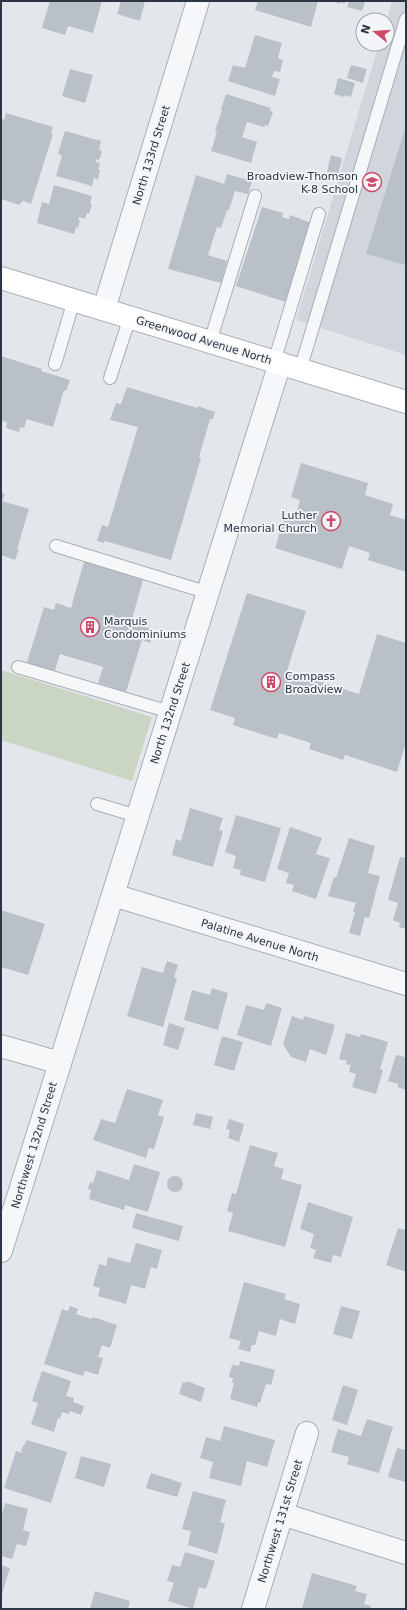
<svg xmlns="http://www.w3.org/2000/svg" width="407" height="1610" font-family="'DejaVu Sans',sans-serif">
	<rect width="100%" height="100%" fill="#e3e7eb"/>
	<path fill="#d1d6dd" d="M392,1H406V355L296,320L379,44H387V20Z"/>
	<path fill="#cad5c4" d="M1,670L152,717L132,781L1,740Z"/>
	<g fill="#bac0c8">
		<path d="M50,1H102L93,33L68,26L65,35L42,28Z"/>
		<path d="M121,1H145L140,21L117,14Z"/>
		<path d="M258,1H318L311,27L255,10Z"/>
		<path d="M331,1H345V4L340,2V4Z"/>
		<path d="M349,1H365L362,11L347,7Z"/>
		<path d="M255,35L282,43L278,58L283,60L280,72L274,71L272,77L280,79L275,96L228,81L233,65L245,68Z"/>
		<path d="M351,65L367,69L363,83L347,78Z"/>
		<path d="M70,69L93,75L85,103L62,96Z"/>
		<path d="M338,78L355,83L351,97L345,95L344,97L334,94Z"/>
		<path d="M226,94L271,108L270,111L273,112L268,126L265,125L264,127L247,122L242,137L257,142L251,163L211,151L217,132L215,131L222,110L221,109Z"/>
		<path d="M6,113L53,127L51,133L53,134L31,204L23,201L19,205L1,199V121L2,119L4,120Z"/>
		<path d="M406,126V265L366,254Z"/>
		<path d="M65,131L101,141L99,150L102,151L99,160L96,159V162L100,163L98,169L100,170L98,180L94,178L92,186L56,176L62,155L58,154Z"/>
		<path d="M331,155L342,158L338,175L327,172Z"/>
		<path d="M227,174L252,181L248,194L235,191L229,210H227L221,228L217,227L208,255L227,261L221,283L168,269L196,175L224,184Z"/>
		<path d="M54,185L92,196L90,204L92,205L89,214L87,213L85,219L79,217L78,220H80L78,228L76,227L74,234L37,223L42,202L49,204Z"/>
		<path d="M262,207L283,213L282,217L289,219L290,215L314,224L289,303L236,286Z"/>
		<path d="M1,356L42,369L41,371L70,380L66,391L64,390L53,427L27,419L24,428L20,427L19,432L6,428L7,422L1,421Z"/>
		<path d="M127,387L197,408L198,406L215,412L213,419H210L199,457L201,458L171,560L105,541L104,543L97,541L102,525L108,527L138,427L110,420L116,403L121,404Z"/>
		<path d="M301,463L368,483L365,495L393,504L390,515L406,520V572L368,560L370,553L349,546L342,569L275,548L284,519L294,522L300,500L291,497Z"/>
		<path d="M1,493L5,494L2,501L29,509L17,549H19L15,560L1,555Z"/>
		<path d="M85,558L144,576L131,623L154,630L150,643L142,640L126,692L98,683L103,667L60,654L54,673L27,662L44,607L54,610L56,603L71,608Z"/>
		<path d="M247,593L306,611L287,671L359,694L377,634L406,643V743L397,772L345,755L343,760L309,749L311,743L279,733L277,739L233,725L235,718L210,710Z"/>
		<path d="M190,808L223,818L219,830L223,831L213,867L172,855L176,839L181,841Z"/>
		<path d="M236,815L281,828L265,882L240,875L241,870L233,868L236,856L225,852Z"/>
		<path d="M290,827L322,838L316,854L330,858L316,899L292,891L294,885L286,883L289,873L277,869Z"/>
		<path d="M349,838L375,846L368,873L380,876L369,918L365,917L360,936L349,933L355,912L353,911L356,903L328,896L334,877L336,878Z"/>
		<path d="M400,857L406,858V929L399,927L400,923L393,920L398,903L388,900Z"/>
		<path d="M1,910L45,924L28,975L1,967Z"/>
		<path d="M167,961L178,965L174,977L177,978L163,1027L127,1016L142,967L163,973Z"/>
		<path d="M212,988L228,993L218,1030L184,1020L192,990L210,995Z"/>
		<path d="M266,1003L282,1008L271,1046L237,1035L246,1005L264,1010Z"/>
		<path d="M292,1016L303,1020L304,1016L335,1025L326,1055L310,1049L306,1062L291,1057L283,1044Z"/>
		<path d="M169,1023L185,1028L178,1050L163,1045Z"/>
		<path d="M346,1033L360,1037L361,1034L388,1042L380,1069L383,1070L376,1094L352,1087L356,1074L349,1072L351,1065L346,1064L347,1061L339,1059Z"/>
		<path d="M222,1036L243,1042L234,1071L214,1065Z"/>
		<path d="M396,1055L406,1057V1090L398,1087V1084L388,1081Z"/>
		<path d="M127,1089L163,1100L158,1115L164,1117L154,1149L149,1148L146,1158L93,1140L101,1119L115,1123Z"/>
		<path d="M196,1113L213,1117L210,1129L193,1125Z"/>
		<path d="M229,1119L244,1124L239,1142L228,1138L230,1130L226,1129Z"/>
		<path d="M250,1145L278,1153L274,1166L284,1169L281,1179L302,1185L285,1247L228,1231L233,1213L227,1211L232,1193L236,1194Z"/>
		<path d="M134,1164L160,1172L148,1212L125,1205L124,1210L89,1199L91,1190L88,1189L90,1182L93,1183L97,1170L129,1180Z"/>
		<circle cx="175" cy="1184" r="8"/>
		<path d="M308,1202L353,1217L341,1257L333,1255L331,1263L313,1258L316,1250L310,1248L314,1234L300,1229Z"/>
		<path d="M136,1213L183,1226L179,1241L132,1228Z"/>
		<path d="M398,1228L406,1230V1272L386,1265Z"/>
		<path d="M136,1243L162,1250L157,1269L151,1267L145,1289L131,1285L126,1304L98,1296L100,1288L93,1286L99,1264L106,1266L108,1257L130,1263Z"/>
		<path d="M244,1282L286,1294L284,1299L300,1304L295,1324L280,1319L276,1336L259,1331L255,1345H252L250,1352L238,1349L241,1341L229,1338Z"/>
		<path d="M70,1306L78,1309L76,1314L92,1319L93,1317L117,1325L110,1348L102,1345L98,1357L103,1358L98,1375L85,1371L83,1376L44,1364L62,1309L68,1311Z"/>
		<path d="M341,1306L360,1311L352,1339L333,1334Z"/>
		<path d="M240,1361L275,1370L271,1385L266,1384L260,1403L258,1402L257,1407L230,1399L234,1383L232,1382L233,1378L229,1377L232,1365L239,1366Z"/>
		<path d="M42,1371L71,1381L66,1396L74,1398L73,1402L84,1406L81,1415L70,1411L69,1414L62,1412L60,1419L58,1418L54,1432L31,1424L38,1403L32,1401Z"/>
		<path d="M187,1381L205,1388L201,1402L179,1394L183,1382L187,1383Z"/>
		<path d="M343,1385L358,1390L347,1425L332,1420Z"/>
		<path d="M367,1419L393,1427L379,1473L347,1464L349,1457L331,1452L338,1429L361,1436Z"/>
		<path d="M224,1426L275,1440L267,1467L247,1461L241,1486L209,1478L213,1462L200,1458L206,1437L220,1441Z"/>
		<path d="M27,1440L67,1452L51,1503L4,1488L16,1451L23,1453L21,1450Z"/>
		<path d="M397,1448L406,1450V1482L388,1477Z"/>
		<path d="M81,1456L111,1464L104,1487L75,1478Z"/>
		<path d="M151,1473L182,1483L177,1497L146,1488Z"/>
		<path d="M193,1491L226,1500L220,1522L225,1524L217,1554L188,1545L191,1531L182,1529Z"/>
		<path d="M5,1503L28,1509L23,1530L30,1532L26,1546L17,1544L12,1559L1,1556V1518Z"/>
		<path d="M185,1552L215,1561L206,1589L199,1587L193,1609L168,1601L174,1583L167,1581L172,1565L180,1567Z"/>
		<path d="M1,1565L10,1568L1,1597Z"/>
		<path d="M312,1573L357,1586L355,1591L367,1594L364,1604L371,1606L370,1609H307L302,1608Z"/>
		<path d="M95,1591L130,1601L128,1609H90Z"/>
	</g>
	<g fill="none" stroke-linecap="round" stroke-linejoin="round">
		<g stroke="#a8aeb5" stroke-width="14">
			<g id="lane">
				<path d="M210,342L255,196"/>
				<path d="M274,362L319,214"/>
				<path d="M55,364L74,300"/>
				<path d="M300,370L406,19"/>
				<path d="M110,378L130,317"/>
				<path d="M56,546L209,593"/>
				<path d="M18,667L170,712"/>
				<path d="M97,804L137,816"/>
			</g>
		</g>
		<g stroke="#a8aeb5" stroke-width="24">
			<g id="street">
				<path d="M104,309L198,1"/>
				<path d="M113,895L406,984"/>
				<path d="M1,1046L60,1063"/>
				<path d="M1,1251C93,955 189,660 280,363"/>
				<path d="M282,1514L406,1553"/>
				<path d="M253,1609L307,1433"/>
			</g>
		</g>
		<g stroke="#a8aeb5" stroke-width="24">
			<path id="secondary" d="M1,278L406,402"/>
		</g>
		<use href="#lane" stroke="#f6f7f9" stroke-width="12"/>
		<use href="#street" stroke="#f6f7f9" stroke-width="22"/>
		<use href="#secondary" stroke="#fff" stroke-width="22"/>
	</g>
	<defs>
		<g id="school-ring" transform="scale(1)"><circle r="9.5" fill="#f3f5f8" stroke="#cd4b68" stroke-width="1.5"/><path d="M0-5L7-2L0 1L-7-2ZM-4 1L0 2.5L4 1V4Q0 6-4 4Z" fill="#cd4b68"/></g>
		<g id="church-ring" transform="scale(1)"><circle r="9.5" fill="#f3f5f8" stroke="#cd4b68" stroke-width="1.5"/><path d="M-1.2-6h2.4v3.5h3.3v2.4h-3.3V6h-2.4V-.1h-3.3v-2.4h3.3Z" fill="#cd4b68"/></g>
		<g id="building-ring" transform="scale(1)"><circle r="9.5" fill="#f3f5f8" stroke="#cd4b68" stroke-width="1.5"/><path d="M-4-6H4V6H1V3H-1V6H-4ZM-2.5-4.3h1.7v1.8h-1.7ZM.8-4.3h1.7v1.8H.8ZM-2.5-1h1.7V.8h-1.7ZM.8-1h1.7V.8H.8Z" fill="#cd4b68"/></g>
	</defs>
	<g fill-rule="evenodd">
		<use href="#school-ring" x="372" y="182"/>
		<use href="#church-ring" x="331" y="521"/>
		<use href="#building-ring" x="90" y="627"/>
		<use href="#building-ring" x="271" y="682"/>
	</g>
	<g text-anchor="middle" stroke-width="3.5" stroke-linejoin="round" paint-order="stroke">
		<g font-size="11" fill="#2b3543" stroke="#f3f5f8">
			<text transform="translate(151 155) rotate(-73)" y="4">North 133rd Street</text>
			<text transform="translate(204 340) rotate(17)" y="4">Greenwood Avenue North</text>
			<text transform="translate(170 713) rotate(-72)" y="4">North 132nd Street</text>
			<text transform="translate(260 940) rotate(17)" y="4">Palatine Avenue North</text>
			<text transform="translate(34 1145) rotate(-73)" y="4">Northwest 132nd Street</text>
			<text transform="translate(280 1521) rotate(-73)" y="4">Northwest 131st Street</text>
		</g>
		<g font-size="11" fill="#2b3543" stroke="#f3f5f8" text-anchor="end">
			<text x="358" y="180">Broadview-Thomson<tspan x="358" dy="13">K-8 School</tspan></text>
			<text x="317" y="519">Luther<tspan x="317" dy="13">Memorial Church</tspan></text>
			<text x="104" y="625" text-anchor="start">Marquis<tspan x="104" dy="13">Condominiums</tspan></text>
			<text x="285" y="680" text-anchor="start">Compass<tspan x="285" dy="13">Broadview</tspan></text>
		</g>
	</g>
	<rect width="407" height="1610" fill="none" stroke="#2b3543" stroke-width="4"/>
	<g transform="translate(375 32) rotate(287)"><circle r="19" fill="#f3f5f8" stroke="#a3a8b0"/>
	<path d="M0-3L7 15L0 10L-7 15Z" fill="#cd4b68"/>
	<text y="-6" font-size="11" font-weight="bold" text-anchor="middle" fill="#2b3543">N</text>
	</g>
</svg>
